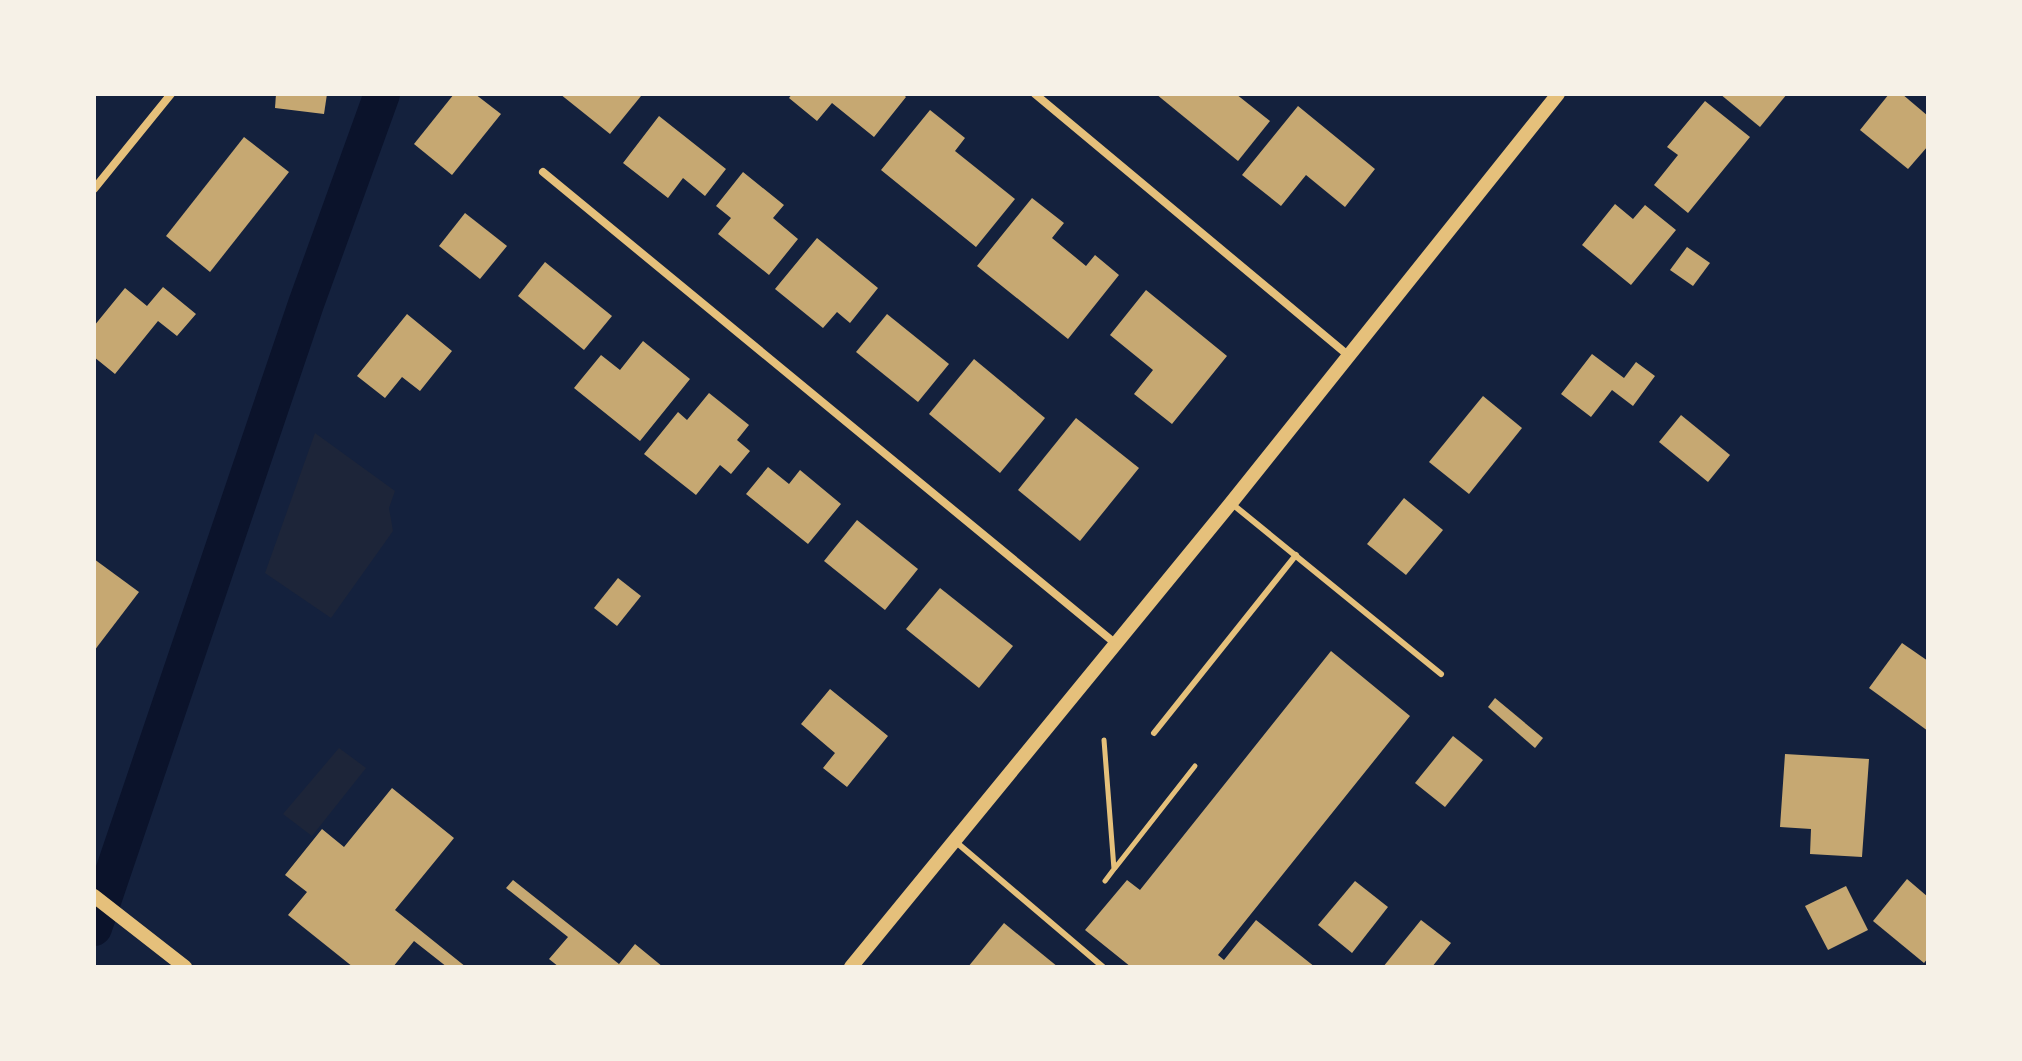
<svg xmlns="http://www.w3.org/2000/svg" width="2022" height="1061" font-family="'Roboto Serif',serif">
	<rect width="100%" height="100%" fill="#14213d"/>
	<g fill="#1d2539">
		<path d="M315,433L395,491L389,508L393,531L331,618L265,573Z"/>
		<path d="M339,748L366,768L312,836L283,814Z"/>
	</g>
	<g fill="none" stroke-linecap="round" stroke-linejoin="round">
		<path stroke="#0b132b" stroke-width="36" d="M94,928L306,304L382,94"/>
	</g>
	<g fill="#c6a872">
		<path d="M276,94H327L324,114L275,108Z"/>
		<path d="M454,94H475L501,114L452,175L414,144Z"/>
		<path d="M560,94H639L641,96L610,134Z"/>
		<path d="M792,94H903L906,97L874,137L832,103L817,121L789,98Z"/>
		<path d="M1156,94H1236L1270,121L1238,161Z"/>
		<path d="M1720,94H1787L1760,127Z"/>
		<path d="M1889,94H1902L1928,116V146L1908,169L1860,130Z"/>
		<path d="M1705,101L1750,137L1688,213L1654,185L1678,155L1667,147Z"/>
		<path d="M1298,106L1375,169L1345,207L1306,175L1281,206L1242,175Z"/>
		<path d="M930,110L965,138L955,151L1015,199L976,247L881,170Z"/>
		<path d="M659,116L726,169L705,196L683,178L668,198L623,163Z"/>
		<path d="M244,137L289,172L210,272L166,236Z"/>
		<path d="M743,172L784,205L773,218L798,239L769,275L718,234L731,218L716,206Z"/>
		<path d="M1032,198L1064,223L1052,238L1086,266L1095,255L1119,275L1068,339L977,266Z"/>
		<path d="M1615,204L1633,219L1645,205L1676,230L1631,285L1582,245Z"/>
		<path d="M465,213L507,246L480,279L439,246Z"/>
		<path d="M817,238L878,288L850,323L837,312L823,328L775,289Z"/>
		<path d="M1687,247L1710,263L1693,286L1670,270Z"/>
		<path d="M545,262L612,316L584,350L518,296Z"/>
		<path d="M163,287L196,314L177,336L158,321L115,374L94,357V326L125,288L147,306Z"/>
		<path d="M1146,290L1227,356L1172,424L1134,394L1153,370L1110,335Z"/>
		<path d="M407,314L452,351L420,391L402,377L385,398L357,376Z"/>
		<path d="M887,314L949,364L918,402L856,352Z"/>
		<path d="M643,341L690,379L640,441L574,388L601,355L620,370Z"/>
		<path d="M1592,354L1624,378L1636,362L1655,376L1633,406L1612,390L1591,417L1561,394Z"/>
		<path d="M974,359L1045,418L1000,473L929,414Z"/>
		<path d="M709,393L749,425L737,440L750,451L731,474L720,465L696,495L644,454L678,412L687,420Z"/>
		<path d="M1483,396L1522,428L1469,494L1429,462Z"/>
		<path d="M1681,415L1730,455L1708,482L1659,442Z"/>
		<path d="M1076,418L1139,468L1080,541L1018,490Z"/>
		<path d="M768,467L789,484L800,470L841,504L808,544L746,494Z"/>
		<path d="M1404,498L1443,530L1406,575L1367,544Z"/>
		<path d="M857,520L918,569L885,610L824,561Z"/>
		<path d="M94,559L139,592L94,651Z"/>
		<path d="M618,578L641,596L617,626L594,608Z"/>
		<path d="M940,588L1013,646L979,688L906,629Z"/>
		<path d="M1902,643L1928,661V731L1869,688Z"/>
		<path d="M1331,651L1410,716L1218,955L1224,960L1256,920L1315,967H1131L1085,930L1127,880L1140,890Z"/>
		<path d="M830,689L888,736L847,787L823,768L835,753L801,724Z"/>
		<path d="M1495,698L1543,738L1535,748L1488,707Z"/>
		<path d="M1453,736L1483,760L1445,807L1415,783Z"/>
		<path d="M1785,754L1869,759L1862,857L1810,854L1811,829L1780,827Z"/>
		<path d="M392,788L454,838L395,910L466,967H447L414,941L393,967H353L288,915L307,892L285,875L322,829L344,847Z"/>
		<path d="M1907,879L1928,897V958L1924,963L1873,921Z"/>
		<path d="M513,880L619,964L635,944L663,967H559L549,959L568,937L506,888Z"/>
		<path d="M1355,881L1388,907L1352,953L1318,925Z"/>
		<path d="M1846,886L1868,930L1828,950L1805,906Z"/>
		<path d="M1421,920L1451,943L1432,967H1383Z"/>
		<path d="M1004,923L1058,967H968Z"/>
	</g>
	<g fill="none" stroke-linecap="round" stroke-linejoin="round">
		<g stroke="#e5c07b" stroke-width="5">
			<path d="M1104,740L1114,869L1105,881"/>
			<path d="M1115,868L1195,766"/>
		</g>
		<g stroke="#e5c07b" stroke-width="6">
			<path d="M1231,503L1441,674"/>
			<path d="M1154,733L1296,555"/>
			<path d="M956,842L1103,967"/>
		</g>
		<g stroke="#e5c07b" stroke-width="8">
			<path d="M1035,94L1349,356"/>
			<path d="M543,172L1116,644"/>
			<path d="M94,189L171,94"/>
		</g>
		<g stroke="#e5c07b" stroke-width="14">
			<path d="M94,896L185,967"/>
			<path d="M851,967L1231,503L1558,94"/>
		</g>
	</g>
	<rect width="2022" height="1061" fill="none" stroke="#f6f1e7" stroke-width="192"/>
</svg>
